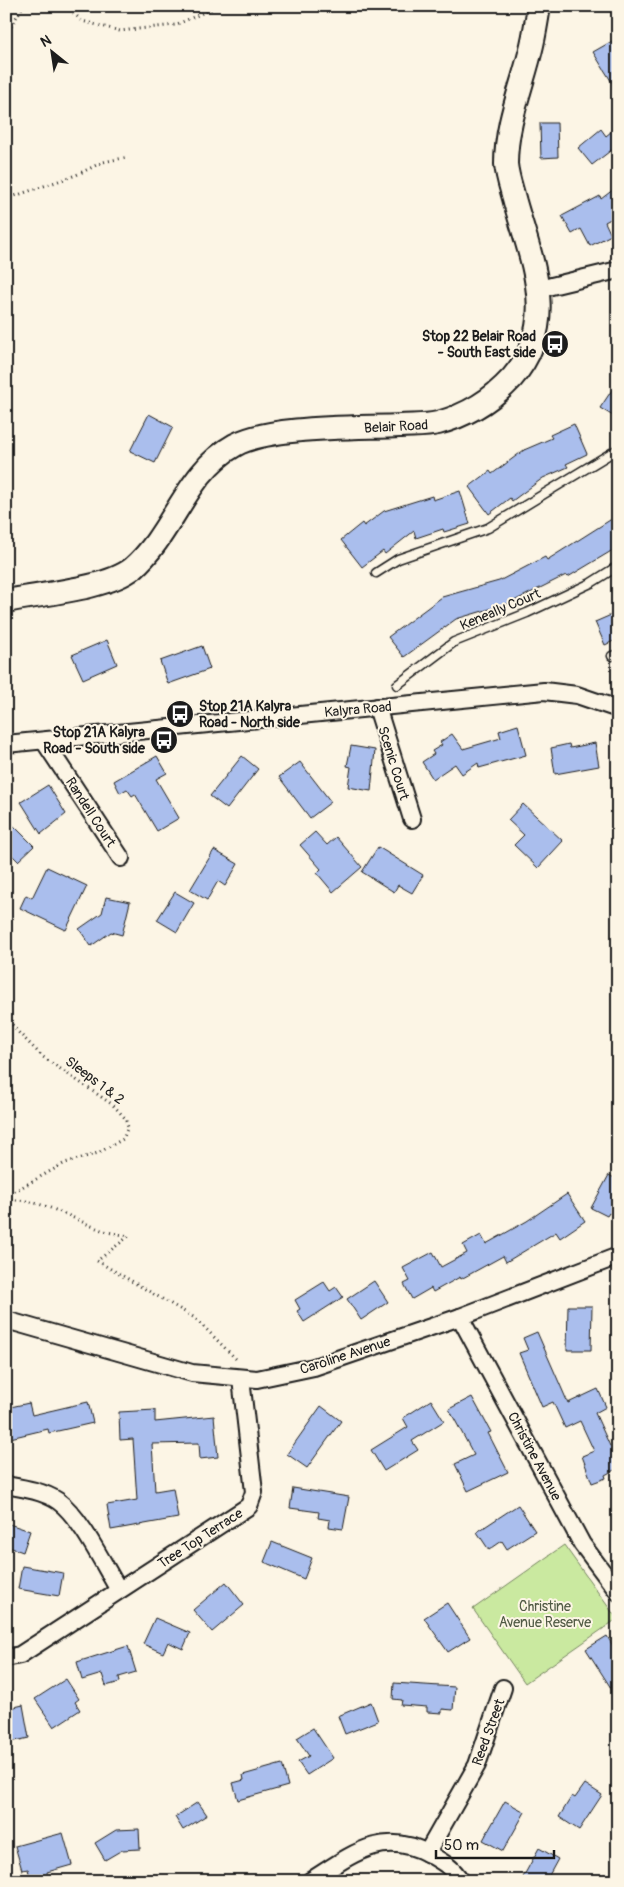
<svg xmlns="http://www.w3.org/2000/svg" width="624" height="1887" font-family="Pangolin,sans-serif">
	<rect width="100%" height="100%" fill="#fcf5e5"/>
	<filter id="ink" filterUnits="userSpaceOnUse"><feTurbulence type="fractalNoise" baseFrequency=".02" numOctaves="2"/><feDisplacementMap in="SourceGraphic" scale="10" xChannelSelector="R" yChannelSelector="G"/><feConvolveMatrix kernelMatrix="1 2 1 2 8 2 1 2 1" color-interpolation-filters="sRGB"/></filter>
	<g filter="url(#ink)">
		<path fill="#cae9a0" stroke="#73825e" d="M564,1545L617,1619L525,1683L473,1609Z"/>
		<g fill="#aabeed" stroke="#1c1c1c">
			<path d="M614,40L618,46V92L593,52Z"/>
			<path d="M540,123H557L558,157L541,158Z"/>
			<path d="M618,126V145L592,165L578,148L601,129L606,136Z"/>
			<path d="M618,186V215L605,222L611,235L590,246L581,229L572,234L562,216L600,196L601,199Z"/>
			<path d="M618,381V419L600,408Z"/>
			<path d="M149,414L173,427L155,463L130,451Z"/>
			<path d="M574,424L587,454L566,464L568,467L543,478L512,501L510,498L489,514L469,487L490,471L492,474L524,450L552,438L550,435Z"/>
			<path d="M460,491L470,524L444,532L443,529L416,538L414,531L385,554L383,551L362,567L341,540L362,523L364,526L384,511L432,496L433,500Z"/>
			<path d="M618,515V547L568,577L566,575L510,603L456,619L404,657L388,637L442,597L499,581L545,557L547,560Z"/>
			<path d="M618,612V639L605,645L595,622Z"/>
			<path d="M107,640L117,664L83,679L72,655Z"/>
			<path d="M202,646L210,669L168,684L160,661Z"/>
			<path d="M518,725L526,755L479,768L478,763L462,774L455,764L433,779L422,762L434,754L432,751L442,745L440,742L452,734L463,749L501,738L499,731Z"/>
			<path d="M595,743L599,766L555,774L551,748L569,744L570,748Z"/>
			<path d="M351,746L375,750L371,791L348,787L351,767L347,766Z"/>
			<path d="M157,756L167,773L156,779L179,818L157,831L135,794L132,796L127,789L120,793L114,781Z"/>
			<path d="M242,756L258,769L227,809L210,796Z"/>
			<path d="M300,762L331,802L310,818L279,777Z"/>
			<path d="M48,785L66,814L41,834L21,802Z"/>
			<path d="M523,804L563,841L538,868L514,845L524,835L508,820Z"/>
			<path d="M6,818L34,846L18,861L6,849Z"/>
			<path d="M315,832L327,845L336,837L362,867L333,892L317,873L321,869L300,845Z"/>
			<path d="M378,847L423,875L412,893L398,885L394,892L362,872Z"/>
			<path d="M214,850L238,864L225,886L218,881L207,900L190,890Z"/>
			<path d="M47,867L87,886L66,930L20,908L26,895L32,898Z"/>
			<path d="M175,892L194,903L177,932L157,920Z"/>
			<path d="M106,897L130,902L122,935L111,932L91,946L79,929L102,913Z"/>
			<path d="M609,1175L618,1180V1218L609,1213L607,1216L591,1208Z"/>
			<path d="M567,1194L585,1221L560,1238L556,1232L506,1262L503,1256L461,1279L460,1277L433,1292L431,1288L412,1299L404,1284L410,1281L403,1268L433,1252L441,1267L467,1253L463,1245L481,1235L486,1244L527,1221Z"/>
			<path d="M374,1281L388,1302L361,1320L347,1299Z"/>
			<path d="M324,1282L330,1291L336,1287L343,1297L304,1322L297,1311L300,1309L295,1300Z"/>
			<path d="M568,1306H592L591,1350H567Z"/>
			<path d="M537,1332L568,1403L598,1389L606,1407L595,1413L610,1446L618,1443V1468L605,1475L606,1478L592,1483L582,1456L594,1451L580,1421L565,1428L553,1402L542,1407L519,1353L528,1350L523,1338Z"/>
			<path d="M472,1397L491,1432L488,1433L508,1472L468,1491L455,1464L474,1455L449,1409Z"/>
			<path d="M431,1400L444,1421L412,1441L418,1450L384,1471L371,1450L408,1427L403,1418Z"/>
			<path d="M88,1402L93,1423L49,1433L48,1429L6,1439V1408L29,1403L32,1415Z"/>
			<path d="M321,1406L341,1421L307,1468L287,1454Z"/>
			<path d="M155,1410V1422L214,1416L218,1457L200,1459L199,1443L152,1444L155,1491L173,1488L178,1518L111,1530L107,1505L137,1500L133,1439L120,1440L119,1412Z"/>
			<path d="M293,1488L349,1497L343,1529L329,1527L330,1520L318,1518L319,1512L290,1508Z"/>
			<path d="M518,1505L535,1531L507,1549L502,1541L489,1550L477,1532Z"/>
			<path d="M6,1523L30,1531L23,1552L6,1546Z"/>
			<path d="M272,1542L312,1558L304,1579L264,1562Z"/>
			<path d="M22,1566L63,1573L59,1596L18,1589Z"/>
			<path d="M226,1582L244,1605L212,1632L193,1610Z"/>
			<path d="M447,1603L470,1638L448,1652L424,1618Z"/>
			<path d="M155,1618L190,1633L183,1649L168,1642L163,1653L143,1644Z"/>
			<path d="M607,1636L618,1654V1699L586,1649Z"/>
			<path d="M128,1646L136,1672L119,1677L120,1682L106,1686L102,1674L82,1680L77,1662Z"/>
			<path d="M66,1679L79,1699L75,1702L80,1710L54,1727L35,1699Z"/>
			<path d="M394,1683L455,1687L453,1710L442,1709V1713L427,1712V1707L401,1705L402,1700L393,1699Z"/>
			<path d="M371,1702L378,1721L345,1734L338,1716Z"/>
			<path d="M23,1705L29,1738L6,1743V1709Z"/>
			<path d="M313,1728L333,1758L307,1775L298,1762L309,1756L297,1738Z"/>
			<path d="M282,1764L288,1786L238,1800L233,1783L244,1780L243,1775Z"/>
			<path d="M585,1784L602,1795L579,1830L559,1817L572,1796L575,1798Z"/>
			<path d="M505,1801L525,1812L503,1851L483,1840Z"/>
			<path d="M198,1802L207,1815L183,1830L175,1817Z"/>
			<path d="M139,1829L140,1849L122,1850L105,1860L95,1843L116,1830Z"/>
			<path d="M63,1833L72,1865L47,1872L48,1878L31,1881L28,1869L22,1870L15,1846Z"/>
			<path d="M539,1848L558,1859L546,1881H521Z"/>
		</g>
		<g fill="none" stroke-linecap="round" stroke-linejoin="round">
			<g stroke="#1c1c1c" stroke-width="11">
				<g id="lane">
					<path d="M376,573L398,559L488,528L618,449"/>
					<path d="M612,656L618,654"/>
					<path d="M397,685L454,642L527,613L591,583L618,566"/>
				</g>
			</g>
			<g stroke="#1c1c1c" stroke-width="20">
				<g id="street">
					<path d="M539,289L618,270"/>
					<path d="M377,707L412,819"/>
					<path d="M44,741L121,858"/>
					<path d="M6,744L544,691L577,695L618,709"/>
					<path d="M460,1317L582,1544L618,1592"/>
					<path d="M6,1320L192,1373L257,1379L314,1367L460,1317L618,1256"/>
					<path d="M6,1485C23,1488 43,1491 58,1501C81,1517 104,1566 119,1590"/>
					<path d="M6,1658L20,1655L249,1506L254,1492L241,1379"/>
					<path d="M427,1853L477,1765L503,1688"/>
					<path d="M310,1881C350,1856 382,1828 429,1854C443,1862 452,1867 461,1881"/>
				</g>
			</g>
			<g stroke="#1c1c1c" stroke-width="26">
				<path id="secondary" d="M6,601C40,594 107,589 133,568C174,532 186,472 235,445C269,426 357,428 399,426C412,425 426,426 438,423C468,415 491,401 512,378C560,323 532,263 515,202C512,190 507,176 506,164C506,122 523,85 532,45C535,32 537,19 539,6"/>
			</g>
			<g stroke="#1c1c1c" stroke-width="3" stroke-dasharray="1 4" stroke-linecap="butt">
				<path d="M66,6L82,21L120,31L175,25L219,6"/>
				<path d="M6,35L23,6"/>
				<path d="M6,199L76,175L103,162L128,157"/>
				<path d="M6,1017L18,1032L43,1057L113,1105L125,1118L128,1127L123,1139L98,1153L65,1163L6,1196"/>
				<path d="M6,1201C33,1195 73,1219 99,1229C108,1233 119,1234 129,1236L97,1261L195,1318L238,1361"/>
			</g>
			<use href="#lane" stroke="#fcf5e5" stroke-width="8"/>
			<use href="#street" stroke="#fcf5e5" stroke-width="16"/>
			<use href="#secondary" stroke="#fcf5e5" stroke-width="22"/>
		</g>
	</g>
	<defs>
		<g id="bus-disc" transform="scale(1.4375)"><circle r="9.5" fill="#1c1c1c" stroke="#fcf5e5"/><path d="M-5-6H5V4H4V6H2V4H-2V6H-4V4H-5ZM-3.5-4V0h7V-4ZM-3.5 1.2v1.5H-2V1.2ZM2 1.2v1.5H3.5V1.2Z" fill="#fff"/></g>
	</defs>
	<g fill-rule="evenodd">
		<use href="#bus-disc" x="555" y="344"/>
		<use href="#bus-disc" x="180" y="714"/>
		<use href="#bus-disc" x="164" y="740"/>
	</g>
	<g text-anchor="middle" stroke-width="4" stroke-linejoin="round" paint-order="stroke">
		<g font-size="14" font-weight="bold" fill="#1c1c1c" stroke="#fcf5e5" text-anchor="end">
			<text x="536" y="341">Stop 22 Belair Road<tspan x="536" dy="16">- South East side</tspan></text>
			<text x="199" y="711" text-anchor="start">Stop 21A Kalyra<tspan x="199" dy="16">Road - North side</tspan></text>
			<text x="145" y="737">Stop 21A Kalyra<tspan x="145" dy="16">Road - South side</tspan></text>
		</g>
		<g font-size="14" fill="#1c1c1c" stroke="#fcf5e5">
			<text transform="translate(396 426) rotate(-3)" y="5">Belair Road</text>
			<text transform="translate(500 609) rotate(-23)" y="5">Keneally Court</text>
			<text transform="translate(358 709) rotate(-5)" y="5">Kalyra Road</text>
			<text transform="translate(394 763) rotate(73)" y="5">Scenic Court</text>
			<text transform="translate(91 812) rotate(57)" y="5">Randell Court</text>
			<text transform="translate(95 1080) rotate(37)" y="5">Sleeps 1 &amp; 2</text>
			<text transform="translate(345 1355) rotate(-18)" y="5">Caroline Avenue</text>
			<text transform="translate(535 1456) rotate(62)" y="5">Christine Avenue</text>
			<text transform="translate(200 1538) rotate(-33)" y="5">Tree Top Terrace</text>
			<text transform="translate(488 1732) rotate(-70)" y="5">Reed Street</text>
		</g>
		<g font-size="14" fill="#505a44" stroke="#fcf5e5">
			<text x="545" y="1611">Christine<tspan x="545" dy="16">Avenue Reserve</tspan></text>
		</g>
	</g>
	<rect width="624" height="1887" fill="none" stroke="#fcf5e5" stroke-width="25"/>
	<rect x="12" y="12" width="599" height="1862" fill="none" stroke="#1c1c1c" stroke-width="2" filter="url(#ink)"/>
	<g transform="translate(52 52) rotate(330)" stroke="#fcf5e5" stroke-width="4" paint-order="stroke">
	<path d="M0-4L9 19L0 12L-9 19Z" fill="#1c1c1c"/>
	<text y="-8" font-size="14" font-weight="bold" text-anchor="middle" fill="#1c1c1c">N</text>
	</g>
	<path d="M436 1850v8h118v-8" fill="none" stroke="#1c1c1c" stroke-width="2.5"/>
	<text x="444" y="1850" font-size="15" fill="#1c1c1c" stroke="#fcf5e5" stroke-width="4" paint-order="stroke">50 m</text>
</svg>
